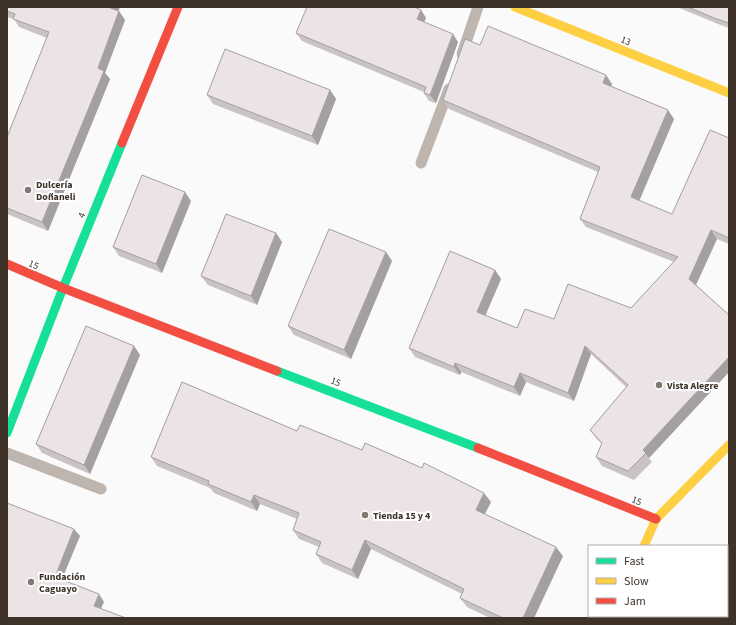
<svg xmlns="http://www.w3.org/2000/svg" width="736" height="625" font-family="'Source Sans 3',sans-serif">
	<rect width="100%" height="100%" fill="#fafafa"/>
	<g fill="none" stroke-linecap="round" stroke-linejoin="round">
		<g stroke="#beb5af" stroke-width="11">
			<path d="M462,54L478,7"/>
			<path d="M421,163L449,89"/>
			<path d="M7,453L101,489"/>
			<path d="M727,596L729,592"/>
			<path d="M725,616L726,618"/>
		</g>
		<path stroke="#beb5af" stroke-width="22" d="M639,616L641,618"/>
		<g stroke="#16e098" stroke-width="9">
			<path d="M277,371L478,448"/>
			<path d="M7,433L63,288L122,143"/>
		</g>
		<g stroke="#ffcf43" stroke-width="9">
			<path d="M515,7L729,93"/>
			<path d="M644,546L656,519L729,445"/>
			<path d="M614,618L615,616"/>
		</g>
		<g stroke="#f24e42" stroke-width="9">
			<path d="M122,143L178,7"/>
			<path d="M7,264L63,288L277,371"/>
			<path d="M478,448L656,519"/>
		</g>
	</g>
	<g fill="#cac3c6">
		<path d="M7,7H120L118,11H119L125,20L105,73L110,79L48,231L7,214V137L47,38L19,27L14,19L7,17Z"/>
		<path d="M677,7H729V28L718,24Z"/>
		<path d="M421,10L426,18L424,22L458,42L436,103L429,101L424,93V92L302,41L296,33Z"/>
		<path d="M480,45L612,84L611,86L674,119L639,201L672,214L729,138V244L717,239L696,285L729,315V372L649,458L652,462L634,480L602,466L596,457L602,444L596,438L590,430L626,387L591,354L574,401L526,382L520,396L461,372L460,375L415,357L409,348L495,270L501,279L485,315L517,328L554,319L631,308L674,262L586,227L580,219L598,172L449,109L443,100Z"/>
		<path d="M330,90L336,99L318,145L213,104L207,95Z"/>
		<path d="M191,201L162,273L119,256L113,247Z"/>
		<path d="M276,233L282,242L257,305L208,285L201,276Z"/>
		<path d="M386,252L392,261L351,359L294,335L288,326Z"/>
		<path d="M134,346L140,355L90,474L42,453L36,444Z"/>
		<path d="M297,431L491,502L485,514L563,556L534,618H490L467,607L460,598L462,594L371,549L358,579L322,563L316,554L319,547L299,539L293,530L297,519L260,504L257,511L214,493L210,488L157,466L151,457Z"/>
	</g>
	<g fill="#a49fa1">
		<path d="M110,7H120L116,16L110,8Z"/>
		<path d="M421,10L426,18L422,27L417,19Z"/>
		<path d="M119,11L125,20L105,73L110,79L48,231L42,222L98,68Z"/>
		<path d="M453,34L458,42L436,103L430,95Z"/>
		<path d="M606,75L612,84L609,92L603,83Z"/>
		<path d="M330,90L336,99L318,145L312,136Z"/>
		<path d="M668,110L674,119L637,206L631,197Z"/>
		<path d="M185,192L191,201L162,273L156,264Z"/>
		<path d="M711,230L717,239L695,287L689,279Z"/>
		<path d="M276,233L282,242L257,305L251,296Z"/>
		<path d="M386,252L392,261L351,359L344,350Z"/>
		<path d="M495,270L501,279L483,321L477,312Z"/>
		<path d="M134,346L140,355L90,474L84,465Z"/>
		<path d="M585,346L591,354L574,401L568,393Z"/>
		<path d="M729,357V372L649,458L643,450Z"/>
		<path d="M455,363L461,372L460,375L454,367Z"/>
		<path d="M520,373L526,382L520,396L514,387Z"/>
		<path d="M484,493L491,502L482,519L476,510Z"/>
		<path d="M254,495L260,504L257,511L251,502Z"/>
		<path d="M74,529L80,536L60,584L55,577Z"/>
		<path d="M365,540L371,549L358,579L352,570Z"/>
		<path d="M556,547L563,556L534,618H523Z"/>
		<path d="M99,594L104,602L99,613L94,606Z"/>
	</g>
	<g fill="#ebe3e6" stroke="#a49fa1">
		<path d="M7,7H110V8L119,11L98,68L104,71L42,222L7,208V137L49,32L13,19L15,14L7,11Z"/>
		<path d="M307,7H414L421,10L417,19L453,34L430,95L424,93L426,87L296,33Z"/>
		<path d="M688,7H729V23L714,18Z"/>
		<path d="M488,26L606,75L603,83L668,110L631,197L672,214L710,130L729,138V238L711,230L689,279L729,315V357L643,450L646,453L628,471L596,457L602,443L590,430L628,385L585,346L568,393L520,373L514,387L455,363L454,367L409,348L450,251L495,270L477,312L517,328L525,309L554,319L568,284L631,308L678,257L580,219L600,167L443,100L465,39L480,45Z"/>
		<path d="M225,49L330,90L312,136L207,95Z"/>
		<path d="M142,175L185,192L156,264L113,247Z"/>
		<path d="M226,214L276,233L251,296L201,276Z"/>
		<path d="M329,229L386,252L344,350L288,326Z"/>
		<path d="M86,326L134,346L84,465L36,444Z"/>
		<path d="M182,382L297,431L300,425L362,450L365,443L422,468L424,463L484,493L476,510L556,547L523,618H503L460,598L464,589L365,540L352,570L316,554L321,542L293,530L299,513L254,495L251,502L208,484L209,481L151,457Z"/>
		<path d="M7,503L74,529L55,577L99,594L94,606L126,618H7Z"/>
	</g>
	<g fill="#807872" stroke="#fff" stroke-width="1.5">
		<circle cx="28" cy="190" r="4"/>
		<circle cx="659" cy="385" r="4"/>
		<circle cx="365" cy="515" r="4"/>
		<circle cx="31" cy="582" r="4"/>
	</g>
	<g text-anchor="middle" stroke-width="4" stroke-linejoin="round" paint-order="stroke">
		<g font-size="10" fill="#3f3229" stroke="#fff">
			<text transform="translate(626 40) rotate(22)" y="4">13</text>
			<text transform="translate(81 215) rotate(-68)" y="4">4</text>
			<text transform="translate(34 264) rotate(23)" y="4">15</text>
			<text transform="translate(336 381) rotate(21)" y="4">15</text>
			<text transform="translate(637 500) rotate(22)" y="4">15</text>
		</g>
		<g font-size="10" font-weight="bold" fill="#3f3229" stroke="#fff" text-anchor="start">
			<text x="36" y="188">Dulcería<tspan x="36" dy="12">Doñaneli</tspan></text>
			<text x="667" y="389">Vista Alegre</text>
			<text x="373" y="519">Tienda 15 y 4</text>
			<text x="39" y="580">Fundación<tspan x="39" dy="12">Caguayo</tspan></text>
		</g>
	</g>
	<rect width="736" height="625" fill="none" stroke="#3f3229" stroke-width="16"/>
	<rect x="588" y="545" width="140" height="72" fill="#ffffff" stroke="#b2ada9"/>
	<rect x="596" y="558" width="20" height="6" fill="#16e098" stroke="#b2ada9"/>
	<text x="624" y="565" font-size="12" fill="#3f3229">Fast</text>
	<rect x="596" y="578" width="20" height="6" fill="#ffcf43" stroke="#b2ada9"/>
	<text x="624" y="585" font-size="12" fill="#3f3229">Slow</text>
	<rect x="596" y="598" width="20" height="6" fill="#f24e42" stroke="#b2ada9"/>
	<text x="624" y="605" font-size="12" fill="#3f3229">Jam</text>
</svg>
